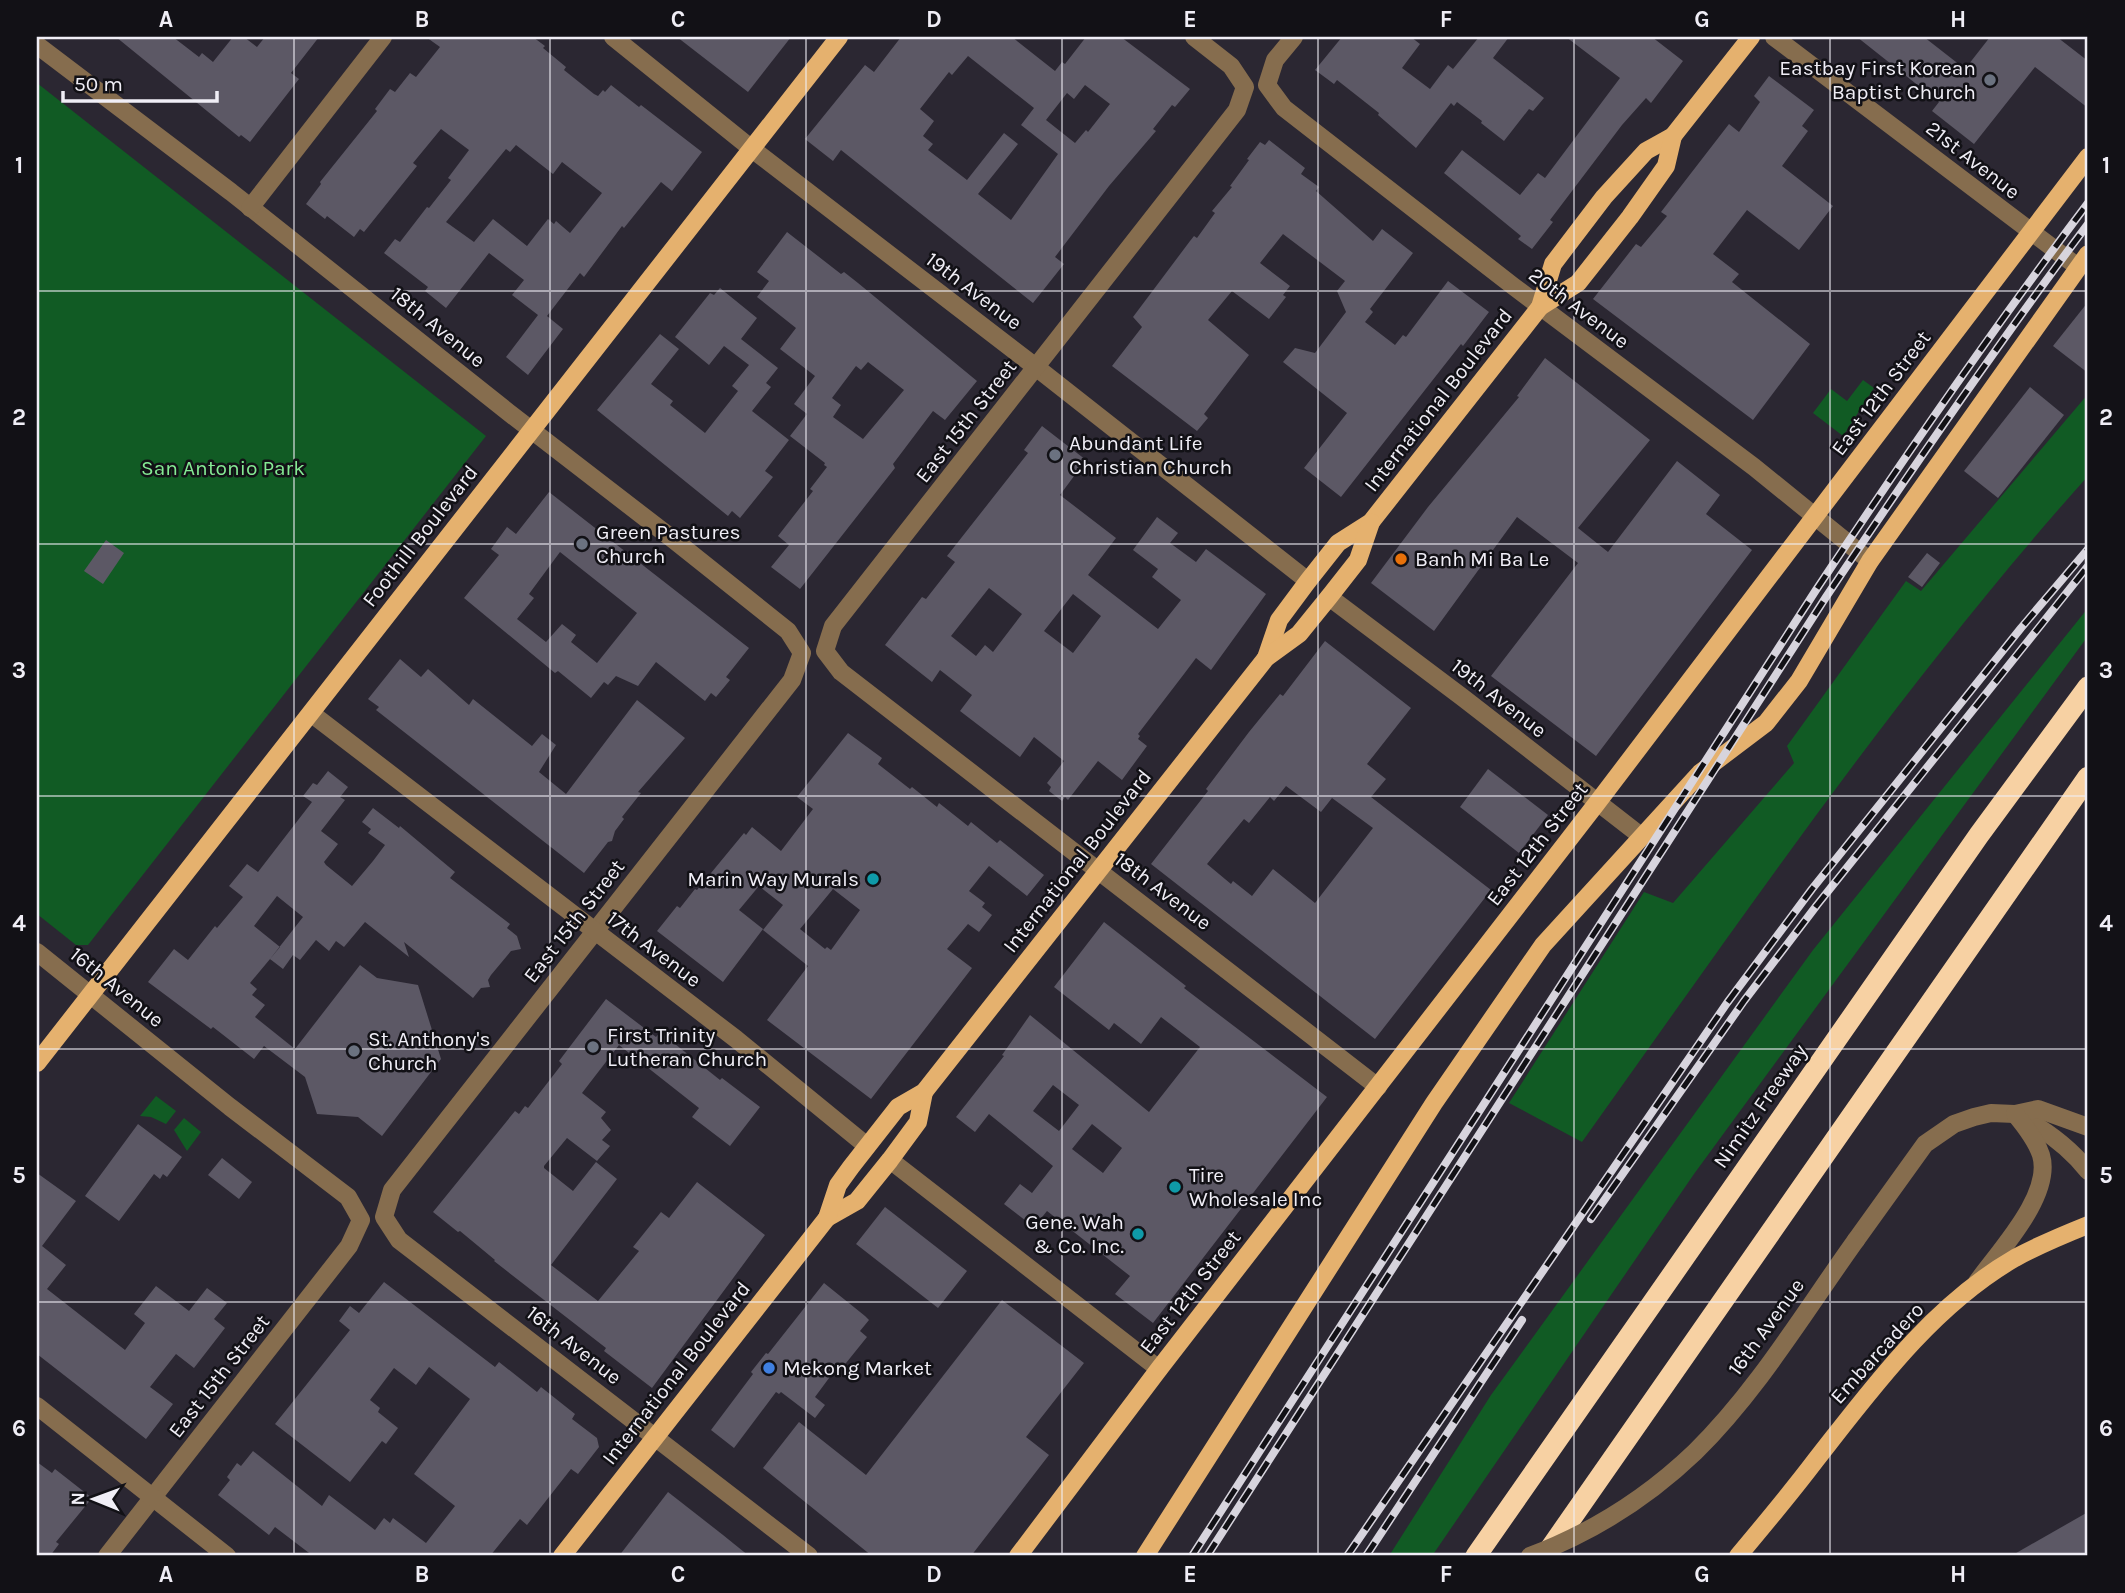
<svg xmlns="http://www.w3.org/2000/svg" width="2125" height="1593" font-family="Karla,sans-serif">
	<rect width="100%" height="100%" fill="#2b2732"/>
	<g fill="#115b24">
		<path d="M37,83L486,436L88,945H76L37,914Z"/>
		<path d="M1863,380L1874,388L1843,436L1813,413L1831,389L1847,401Z"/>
		<path d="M2088,394V476C1902,684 1744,915 1582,1142L1509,1103L1644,892L1673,903L1794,763L1787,746L1906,581L1921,591Z"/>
		<path d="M2088,608V636L1694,1174L1432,1556H1389L1491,1395L1813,950Z"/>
		<path d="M156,1096L176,1111L166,1124L151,1117L140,1116Z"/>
		<path d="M184,1118L201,1132L187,1151L174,1130Z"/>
	</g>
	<g fill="#5c5865" fill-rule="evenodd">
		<path d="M116,37H173L199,57L202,53L213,62L233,37H244L257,47L265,37H319L291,73L299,79L250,142L241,135L239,137Z"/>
		<path d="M426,37H533L545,46L543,48L566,67L564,70L594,94L598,96L603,90L605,92L611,85L639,107L641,105L702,152L672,191L661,182L624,228L622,226L584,277L580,273L547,316L563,329L528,375L506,357L538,315L512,295L524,280L489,253L446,308L425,291L428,287L384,253L395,239L400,242L427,207L429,208L451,180L448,178L469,150L441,129L413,163L417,166L364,232L360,229L354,237L327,216L325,219L306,204L321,184L320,182L377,111L375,109L390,89L395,92L410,73L416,77L440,47ZM516,145L553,174L562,162L602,193L570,233L556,221L554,224L548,219L527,246L493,219L474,242L446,222L506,149L510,152Z"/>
		<path d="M677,37H791L748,92Z"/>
		<path d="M901,37H1012L1055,71L1062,62L1065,64L1086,37H1121L1190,89L1175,107L1172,105L1153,129L1156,131L1109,186L1055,257L1064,264L1033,303L841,150L833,161L805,139L865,65L874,72ZM968,56L1034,108L1021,125L1058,154L1011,220L978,194L1018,144L1004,133L967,180L928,150L933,144L923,136L934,121L920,109L949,72L952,75ZM1085,85L1110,104L1088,132L1086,130L1075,143L1046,120L1067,93L1074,99Z"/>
		<path d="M1342,37H1411L1420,44L1402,68L1430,89L1448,65L1453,69L1479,37H1509L1493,58L1544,98L1533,111L1529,109L1504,141L1481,123L1482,121L1457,102L1454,106L1451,103L1416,148L1378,115L1379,113L1337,80L1334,84L1315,70Z"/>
		<path d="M1566,37H1652L1683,61L1651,103L1646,98L1622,125L1550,220L1553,222L1532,249L1518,239L1521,236L1444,173L1462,150L1520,195L1538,173L1545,178L1620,78Z"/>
		<path d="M1857,37H1924L1965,69L1990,37H2057L2088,61V108L2035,67L1974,144L1932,111L1939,102Z"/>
		<path d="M1769,76L1814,110L1802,126L1808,131L1782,166L1833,206L1799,250L1747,210L1713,254L1739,274L1732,282L1810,344L1753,420L1593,299L1636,244L1641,247L1667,216L1661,212L1729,124L1739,132L1760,102L1754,96Z"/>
		<path d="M1269,140L1305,168L1301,174L1319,187L1316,191L1373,241L1382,229L1413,253L1370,309L1373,312L1365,322L1395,345L1403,335L1406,337L1448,281L1489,312L1463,346L1461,344L1341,497L1304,468L1347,413L1283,362L1295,348L1315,353L1346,312L1337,291L1345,281L1283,234L1260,263L1290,286L1283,295L1286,297L1269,319L1232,291L1208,320L1249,355L1204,414L1208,418L1197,431L1112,366L1142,327L1133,317L1190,241L1194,236L1197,238L1215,213L1212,211L1232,187L1230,186L1249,160L1247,159L1260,142L1265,145Z"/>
		<path d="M787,232L841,274L844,272L858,283L977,381L945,420L933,411L893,464L895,468L800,589L771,567L789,545L778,536L813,491L810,489L827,467L824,465L825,463L790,436L807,414L794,404L815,376L780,349L796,328L757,297L769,281L757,272ZM868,362L904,390L863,439L833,417L841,405L832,398L856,366L861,370Z"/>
		<path d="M720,288L757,318L741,339L778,368L766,383L771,387L752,411L789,440L765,471L773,477L740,518L732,511L728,516L597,410L660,334L679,349L651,384L673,401L670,405L705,433L738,391L732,386L749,365L724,346L709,365L675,337L710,293L714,295Z"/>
		<path d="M2088,302V373L2053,346Z"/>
		<path d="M1545,358L1650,440L1578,528L1608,552L1677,461L1720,495L1706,514L1752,550L1596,756L1491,676L1578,563L1517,517L1434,631L1371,583L1428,507L1519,397L1517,396Z"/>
		<path d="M2030,387L2064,415L1998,498L1964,471Z"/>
		<path d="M1042,426L1086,460L1060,495L1116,538L1088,575L1158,629L1181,600L1152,577L1158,569L1133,550L1157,517L1178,533L1170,543L1196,562L1206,549L1266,594L1211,670L1196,658L1184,674L1138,734L1140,736L1138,739L1147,746L1122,780L1098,761L1068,800L1065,797L1062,801L1049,791L1051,787L1047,783L1064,761L1034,737L1020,757L960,711L972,695L940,670L932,682L885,645L922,597L926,599L955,562L947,556L1028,453L1024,450ZM989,588L1022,614L993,652L985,645L976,656L951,636ZM1073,594L1101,616L1073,653L1044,631Z"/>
		<path d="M549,492L749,648L726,677L730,680L716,697L711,693L705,701L656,662L638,686L616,676L608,685L604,682L591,698L558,671L555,673L464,598L499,555L491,549L507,527L516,534ZM560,552L637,613L597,663L571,642L576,635L562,624L546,642L517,619L534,598L529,594Z"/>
		<path d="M106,540L124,553L103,584L84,571Z"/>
		<path d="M1927,553L1940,563L1922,587L1908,577Z"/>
		<path d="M1325,641L1411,708L1367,764L1386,779L1371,797L1491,890L1375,1039L1151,864L1208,791L1206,789L1249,732L1280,694L1283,696ZM1286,786L1321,812L1332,798L1373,828L1315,903L1273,869L1252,896L1233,881L1231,884L1207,864L1244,819L1249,823L1270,797L1274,801Z"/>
		<path d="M400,659L421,677L428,669L469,705L473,699L532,746L542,734L556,745L539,772L566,794L637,700L685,738L638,792L641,793L622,817L624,819L615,831L612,841L608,842L584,873L376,710L379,707L368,699Z"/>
		<path d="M848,733L882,758L878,764L910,789L912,787L937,807L939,803L968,826L971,822L997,843L1000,840L1044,875L1027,896L989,866L969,891L985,903L982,907L992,915L979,932L968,924L947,949L972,968L871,1099L767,1020L808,966L763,930L783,905L759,886L739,910L763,929L723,982L657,931L677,906L680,908L695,889L697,890L744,833L746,835L752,827L781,851L813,809L797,797ZM833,889L860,910L831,950L827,947L825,949L800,929Z"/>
		<path d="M1488,769L1548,815L1519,853L1460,807Z"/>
		<path d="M328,771L348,787L340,797L345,800L321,831L338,844L324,862L326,865L352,886L373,861L385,845L368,833L371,829L362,822L373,808L399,828L400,826L455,872L450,878L510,924L507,928L517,936L521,949L511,951L491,975L488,980L490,987L481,988L473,998L404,942L409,957L365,922L344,947L336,941L329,951L316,940L300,960L293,955L283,969L270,959L303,917L277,896L254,926L280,947L250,983L257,989L252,995L265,1005L255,1017L295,1049L360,965L377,978L418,985L441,1059L382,1136L358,1117L317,1114L305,1077L264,1046L254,1059L213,1027L211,1029L148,982L174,949L188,960L215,926L217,928L243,897L229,886L247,864L258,872L312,802L303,796L313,783L317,785Z"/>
		<path d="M1104,922L1186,986L1184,988L1327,1097L1153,1323L1115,1294L1130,1276L1047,1211L1034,1227L1004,1204L1020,1184L1032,1193L1053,1166L989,1114L975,1132L956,1117L1004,1056L1002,1055L1030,1015L1149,1112L1200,1047L1161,1017L1141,1044L1114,1023L1109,1030L1054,987ZM1053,1085L1079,1105L1059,1131L1033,1111ZM1092,1124L1122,1148L1103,1173L1072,1149Z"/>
		<path d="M606,999L656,1037L660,1032L720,1080L722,1078L760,1107L730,1146L692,1117L699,1108L619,1045L582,1093L606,1112L601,1118L611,1130L602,1140L610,1146L597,1161L567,1138L544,1166V1168L573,1191L596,1162L617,1179L551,1265L598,1301L639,1251L633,1247L661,1212L669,1218L697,1182L765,1235L652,1388L604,1351L606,1348L494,1261L495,1260L460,1231L458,1232L433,1212L515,1111L519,1114L525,1106L528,1108L562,1064L559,1061Z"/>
		<path d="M138,1124L182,1157L167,1177L163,1174L160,1179L154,1174L119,1221L85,1196Z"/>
		<path d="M222,1158L252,1182L239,1199L208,1175Z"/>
		<path d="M37,1173L76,1201L42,1246L66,1265L47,1289L125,1350L145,1323L134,1314L156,1286L189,1311L207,1288L227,1303L214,1319L225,1328L194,1368L176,1354L150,1387L173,1404L146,1439L37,1354Z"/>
		<path d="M885,1207L967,1271L938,1308L856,1244Z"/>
		<path d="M384,1282L495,1367L499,1362L537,1392L541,1387L575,1414L572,1419L597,1438L599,1447L578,1474L571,1469L527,1525L520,1519L490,1556H313L275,1527L269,1535L218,1495L230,1480L227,1477L237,1463L241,1466L253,1451L322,1506L329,1495L375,1530L384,1518L390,1523L393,1518L426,1543L455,1506L414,1474L470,1399L429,1367L416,1385L394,1368L370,1400L380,1408L378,1412L398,1428L386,1444L382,1441L350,1482L275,1424L350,1330L339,1321L350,1306L359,1313Z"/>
		<path d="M824,1283L865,1316L869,1320L860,1331L867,1337L838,1373L835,1370L815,1397L825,1405L815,1418L781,1392L779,1394L776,1392L734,1448L711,1430L753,1374L751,1372L766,1353L768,1354Z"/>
		<path d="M1002,1300L1084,1363L1026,1437L1049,1455L971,1556H872L763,1468L799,1422L866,1475Z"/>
		<path d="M37,1462L52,1473L55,1469L92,1498L56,1542L59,1544L50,1556H37Z"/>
		<path d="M668,1492L723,1535L749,1556H619Z"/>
		<path d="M2088,1512V1556H2011Z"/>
	</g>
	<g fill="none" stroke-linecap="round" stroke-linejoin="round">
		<g stroke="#866d4e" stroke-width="18">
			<path d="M613,37L752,149L1037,368L1308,581"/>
			<path d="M1194,37L1231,66L1245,87L1237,110L833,626L825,651L841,672L1378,1087"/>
			<path d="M1294,37L1275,60L1267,85L1284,108L1513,286L1754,467L1870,561"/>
			<path d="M1774,37L2078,267"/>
			<path d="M37,45L231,192L508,412L674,540L788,631L802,653L792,680L392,1190L384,1217L399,1240L809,1556"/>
			<path d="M250,208L383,37"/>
			<path d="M1329,597L1462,697L1641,836"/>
			<path d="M312,714L736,1039L867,1146"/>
			<path d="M37,952L230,1107L348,1197L361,1220L349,1246L107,1556"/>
			<path d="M2021,1117C2047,1131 2070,1148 2088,1171"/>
			<path d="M890,1160L1159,1369"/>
			<path d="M1856,1240L1925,1144L1954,1124L1974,1117L1991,1113L2015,1114L2038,1109L2088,1127"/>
			<path d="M1977,1282C1999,1251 2053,1195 2041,1155C2036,1140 2025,1126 2015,1114"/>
			<path d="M37,1406L227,1556"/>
		</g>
		<g stroke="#e5b16e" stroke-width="18">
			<path d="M1540,307L1553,264L1604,197L1646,151L1673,136L1751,37"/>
			<path d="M1266,658L1279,620L1308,581L1338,543L1371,522L1540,307L1578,283L1630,217L1666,166L1673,136"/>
			<path d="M37,1063L839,37"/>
			<path d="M827,1218L857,1201L890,1160L918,1122L924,1092"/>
			<path d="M562,1556L827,1218L838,1185L851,1167L898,1107L924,1092L1266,658L1299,634L1329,597L1358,560L1371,522"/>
			<path d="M1018,1556L1159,1369L1597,803L2088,157"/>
			<path d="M1145,1556L1434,1103L1543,945L1700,773L1766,723L1799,681L1870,561L2088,254"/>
			<path d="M1738,1556C1764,1525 1790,1494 1815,1461C1873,1387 1932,1306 2015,1258C2039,1245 2063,1235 2088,1225"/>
		</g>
		<g stroke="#f7d1a3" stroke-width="21">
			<path d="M1476,1556L1979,835L2088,687"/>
			<path d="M1545,1556L2088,777"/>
		</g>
		<g stroke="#d7d4dd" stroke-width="8">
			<g id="rail">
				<path d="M1591,1219L1744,1001L1817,905L2088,566"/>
				<path d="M1192,1556L1816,590C1903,459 1993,329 2088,203"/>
				<path d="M1207,1556L1826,597C1911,470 1997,345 2088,224"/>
				<path d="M1347,1556L1727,1003L1812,889L2021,628L2088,549"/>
				<path d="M1366,1556L1522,1320"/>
			</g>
		</g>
		<use href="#rail" stroke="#121116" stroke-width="5" stroke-dasharray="16" stroke-linecap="butt"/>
		<path stroke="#866d4e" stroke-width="18" d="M1530,1556C1591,1533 1648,1497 1695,1452C1758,1390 1805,1311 1856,1240"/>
	</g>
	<path fill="none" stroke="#f0eef6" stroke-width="2" stroke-opacity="0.55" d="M294,37V1556M550,37V1556M806,37V1556M1062,37V1556M1318,37V1556M1574,37V1556M1830,37V1556M37,291H2088M37,544H2088M37,796H2088M37,1049H2088M37,1302H2088"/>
	<g fill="#6b7280" stroke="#121116" stroke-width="2.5">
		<circle cx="1990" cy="80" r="7"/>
		<circle cx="1055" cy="455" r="7"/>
		<circle cx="582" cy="544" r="7"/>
		<circle cx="593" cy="1047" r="7"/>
		<circle cx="354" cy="1051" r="7"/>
	</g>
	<circle fill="#e8710a" stroke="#121116" stroke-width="2.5" cx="1401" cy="559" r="7"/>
	<g fill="#0f9aa8" stroke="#121116" stroke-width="2.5">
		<circle cx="873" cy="879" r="7"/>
		<circle cx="1175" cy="1187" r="7"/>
		<circle cx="1138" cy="1234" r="7"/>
	</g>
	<circle fill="#3f7fe0" stroke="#121116" stroke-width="2.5" cx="769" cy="1368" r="7"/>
	<g text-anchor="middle" stroke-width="5" stroke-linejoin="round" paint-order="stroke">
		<g font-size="21" fill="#f0eef6" stroke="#121116" text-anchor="start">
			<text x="1976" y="75" text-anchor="end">Eastbay First Korean<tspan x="1976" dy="24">Baptist Church</tspan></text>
			<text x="1069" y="450">Abundant Life<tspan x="1069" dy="24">Christian Church</tspan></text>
			<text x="596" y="539">Green Pastures<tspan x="596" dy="24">Church</tspan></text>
			<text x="1415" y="566">Banh Mi Ba Le</text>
			<text x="859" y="886" text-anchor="end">Marin Way Murals</text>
			<text x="607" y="1042">First Trinity<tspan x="607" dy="24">Lutheran Church</tspan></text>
			<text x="368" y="1046">St. Anthony's<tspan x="368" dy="24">Church</tspan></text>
			<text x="1189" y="1182">Tire<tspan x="1189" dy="24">Wholesale Inc</tspan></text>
			<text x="1124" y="1229" text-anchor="end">Gene. Wah<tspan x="1124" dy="24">&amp; Co. Inc.</tspan></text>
			<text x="783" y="1375">Mekong Market</text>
		</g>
		<g font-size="21" fill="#f0eef6" stroke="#121116">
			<text transform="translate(1973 160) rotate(38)" y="7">21st Avenue</text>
			<text transform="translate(974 291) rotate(37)" y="7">19th Avenue</text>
			<text transform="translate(1579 308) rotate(37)" y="7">20th Avenue</text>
			<text transform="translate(438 327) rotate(39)" y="7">18th Avenue</text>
			<text transform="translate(1881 393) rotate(-53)" y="7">East 12th Street</text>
			<text transform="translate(1438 400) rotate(-52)" y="7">International Boulevard</text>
			<text transform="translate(966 421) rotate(-52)" y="7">East 15th Street</text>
			<text transform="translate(420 536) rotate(-52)" y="7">Foothill Boulevard</text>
			<text transform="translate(1499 698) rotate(38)" y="7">19th Avenue</text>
			<text transform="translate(1537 844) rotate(-52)" y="7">East 12th Street</text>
			<text transform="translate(1077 861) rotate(-52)" y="7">International Boulevard</text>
			<text transform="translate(1163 891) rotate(37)" y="7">18th Avenue</text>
			<text transform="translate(574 921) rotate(-52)" y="7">East 15th Street</text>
			<text transform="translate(654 949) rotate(37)" y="7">17th Avenue</text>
			<text transform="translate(117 987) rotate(39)" y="7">16th Avenue</text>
			<text transform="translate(1760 1106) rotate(-55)" y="7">Nimitz Freeway</text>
			<text transform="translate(1190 1292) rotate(-52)" y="7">East 12th Street</text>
			<text transform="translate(1766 1327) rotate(-54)" y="7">16th Avenue</text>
			<text transform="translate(574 1345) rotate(38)" y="7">16th Avenue</text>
			<text transform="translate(1877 1353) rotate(-48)" y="7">Embarcadero</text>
			<text transform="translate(676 1373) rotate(-52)" y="7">International Boulevard</text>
			<text transform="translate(219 1376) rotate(-52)" y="7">East 15th Street</text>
		</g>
		<g font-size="21" fill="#85ea94" stroke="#121116">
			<text x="223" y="475">San Antonio Park</text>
		</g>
	</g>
	<rect width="2125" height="1593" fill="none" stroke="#121116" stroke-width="77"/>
	<g transform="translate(94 1499) rotate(271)" stroke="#121116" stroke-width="5" paint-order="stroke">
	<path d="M0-5L12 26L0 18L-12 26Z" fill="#f0eef6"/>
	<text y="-10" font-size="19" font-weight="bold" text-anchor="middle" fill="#f0eef6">N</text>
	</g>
	<path d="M63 91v10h154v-10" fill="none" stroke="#f0eef6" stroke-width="3.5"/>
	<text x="74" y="91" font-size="21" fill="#f0eef6" stroke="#121116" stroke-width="5" paint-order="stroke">50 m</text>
	<rect x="38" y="38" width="2048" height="1516" fill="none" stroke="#f0eef6" stroke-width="2.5"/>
	<g font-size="23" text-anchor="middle" font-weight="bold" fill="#f0eef6">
		<text x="166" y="27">A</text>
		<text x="422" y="27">B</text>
		<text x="678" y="27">C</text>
		<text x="934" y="27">D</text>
		<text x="1190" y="27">E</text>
		<text x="1446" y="27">F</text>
		<text x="1702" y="27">G</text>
		<text x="1958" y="27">H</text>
		<text x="19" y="173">1</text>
		<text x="2106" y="173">1</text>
		<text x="19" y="425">2</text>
		<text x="2106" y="425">2</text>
		<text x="19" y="678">3</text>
		<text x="2106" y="678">3</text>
		<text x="19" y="931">4</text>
		<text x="2106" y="931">4</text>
		<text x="19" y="1183">5</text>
		<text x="2106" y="1183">5</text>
		<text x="19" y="1436">6</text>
		<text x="2106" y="1436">6</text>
		<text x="166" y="1582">A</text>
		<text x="422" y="1582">B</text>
		<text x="678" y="1582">C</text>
		<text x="934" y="1582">D</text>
		<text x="1190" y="1582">E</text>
		<text x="1446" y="1582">F</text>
		<text x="1702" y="1582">G</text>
		<text x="1958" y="1582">H</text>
	</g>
</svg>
